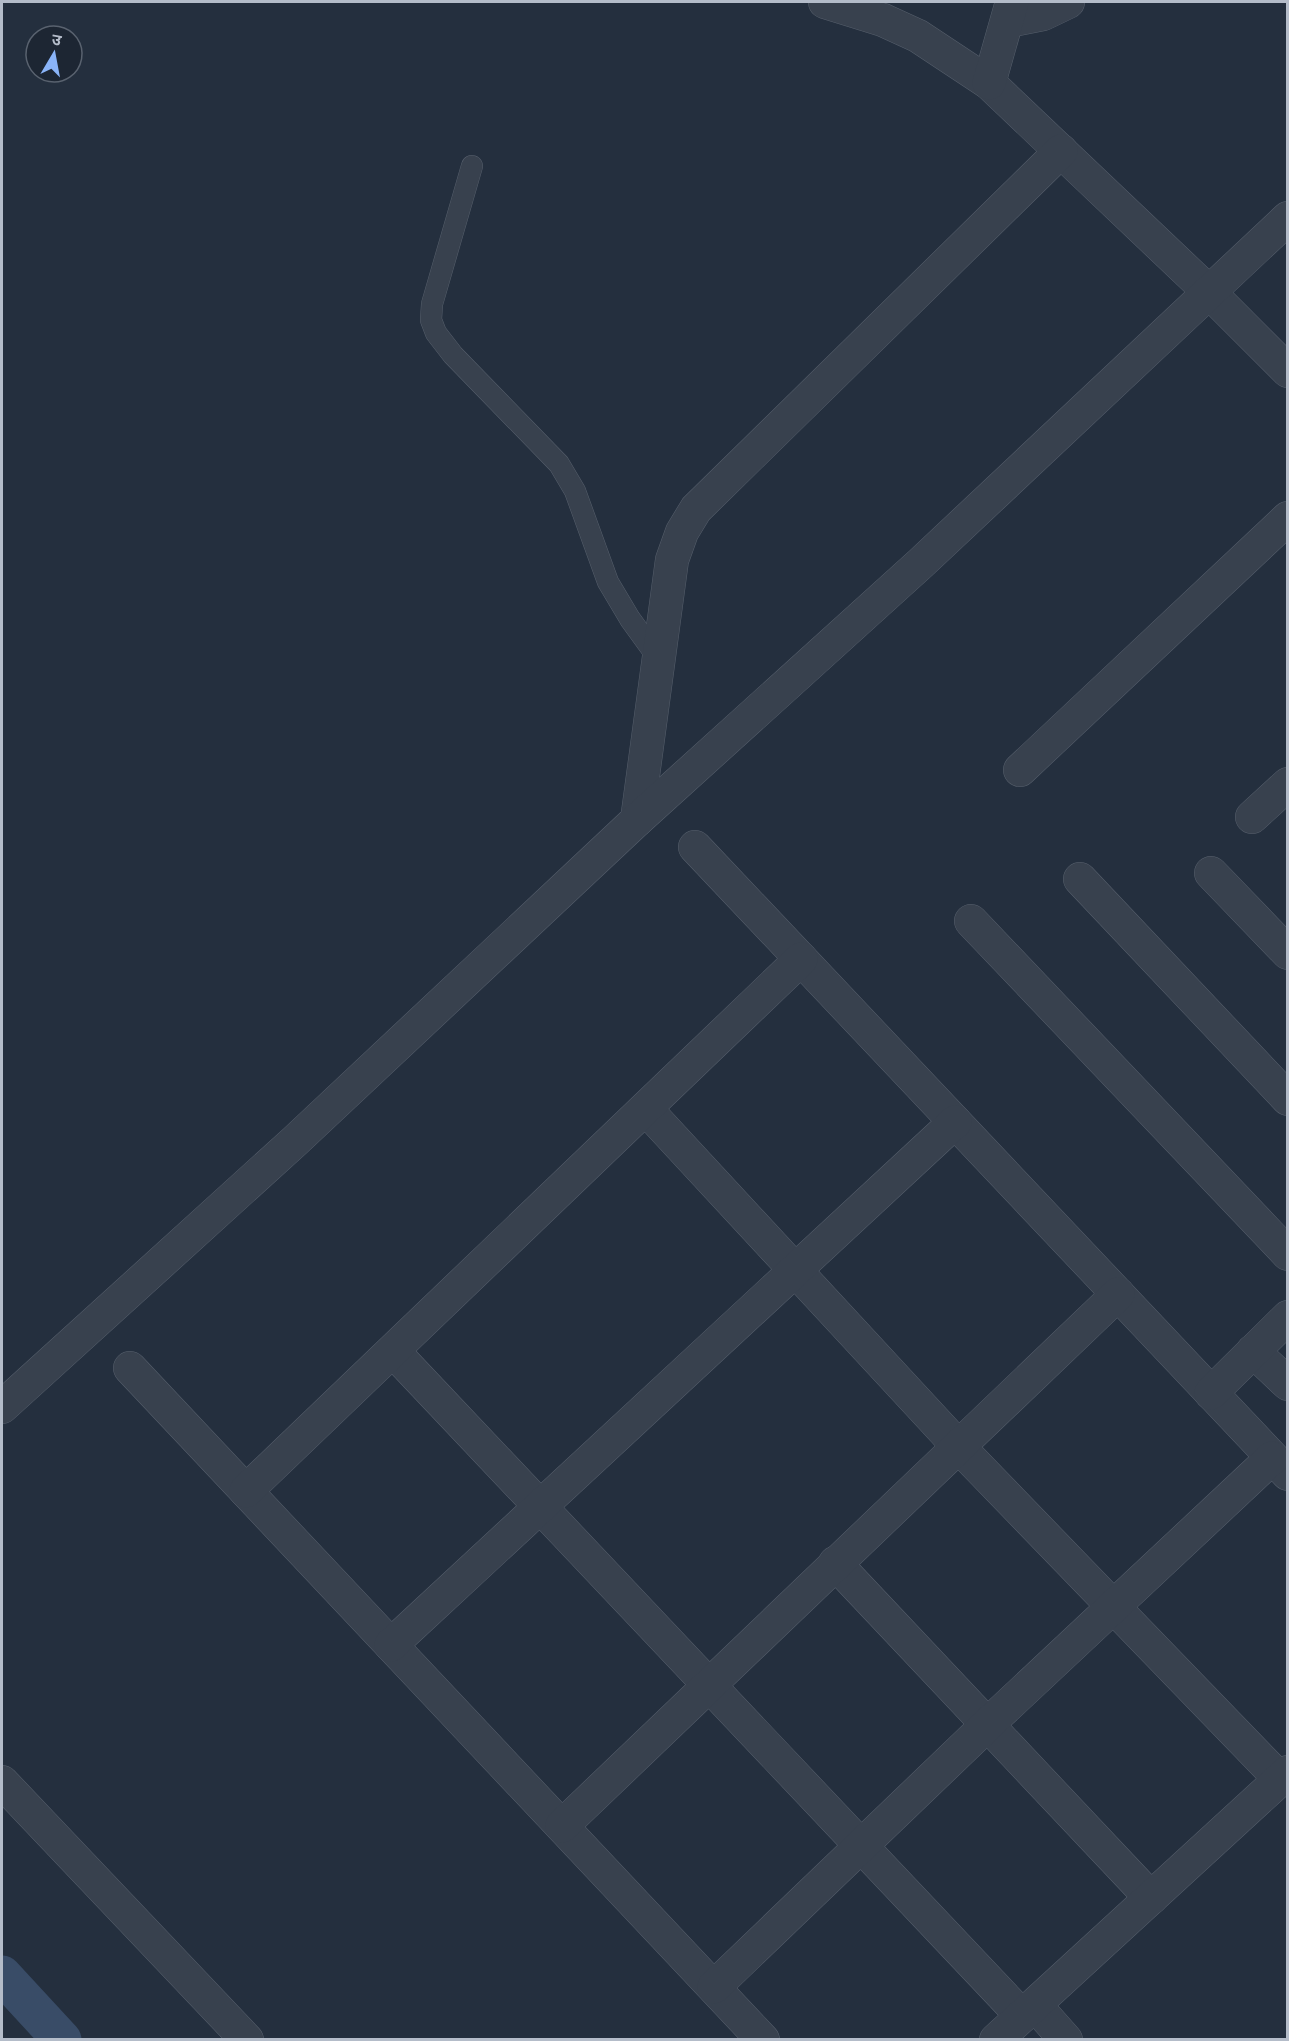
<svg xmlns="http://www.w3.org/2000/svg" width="1289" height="2041" font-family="'Titillium Web','Noto Sans Devanagari',sans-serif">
	<rect width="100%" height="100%" fill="#242f3e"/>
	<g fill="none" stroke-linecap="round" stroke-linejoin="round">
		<path stroke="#394c67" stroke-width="39" d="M2,1975L62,2040"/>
		<g stroke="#565f6c" stroke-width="22">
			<path id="service" d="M472,166L432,304L431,320L436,333L453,355L559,464L575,491L608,582L630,619L659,659"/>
		</g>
		<g stroke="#565f6c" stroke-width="34">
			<g id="minor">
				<path d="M825,2L883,20L918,36L989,83L1209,292L1288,371"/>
				<path d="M1008,21L1043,14L1068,2"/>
				<path d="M989,83L1012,2"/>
				<path d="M1020,770L1288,518"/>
				<path d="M1252,817L1288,784"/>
				<path d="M637,820L672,560L682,532L696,509L1061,151"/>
				<path d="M695,847L1288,1474"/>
				<path d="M1211,873L1288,953"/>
				<path d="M1080,879L1288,1099"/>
				<path d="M971,921L1288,1254"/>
				<path d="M646,1109L958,1446L1280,1779"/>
				<path d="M393,1351L1022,2016"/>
				<path d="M1253,1351L1288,1384"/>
				<path d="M130,1368L763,2040"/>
				<path d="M1211,1393L1288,1317"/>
				<path d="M2,1407L295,1141L637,820L921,563L1288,218"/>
				<path d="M246,1491L801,959"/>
				<path d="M835,1563L1151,1898"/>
				<path d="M391,1645L955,1122"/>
				<path d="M2,1782L247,2040"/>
				<path d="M562,1826L1118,1294"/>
				<path d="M714,1987L987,1725L1272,1458"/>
				<path d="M1035,2005L1066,2040"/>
				<path d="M996,2040L1288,1772"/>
			</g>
		</g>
		<use href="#service" stroke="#38414e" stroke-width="21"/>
		<use href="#minor" stroke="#38414e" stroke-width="33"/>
	</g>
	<rect width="1289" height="2041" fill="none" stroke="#b4bcc9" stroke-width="6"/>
	<g transform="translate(54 54) rotate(10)"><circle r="28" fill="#1d2633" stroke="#59626f" stroke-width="1.5"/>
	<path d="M0-4.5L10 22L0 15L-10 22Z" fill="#8ab4f8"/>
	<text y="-9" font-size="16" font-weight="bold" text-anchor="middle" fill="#b4bcc9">उ</text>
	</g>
</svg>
